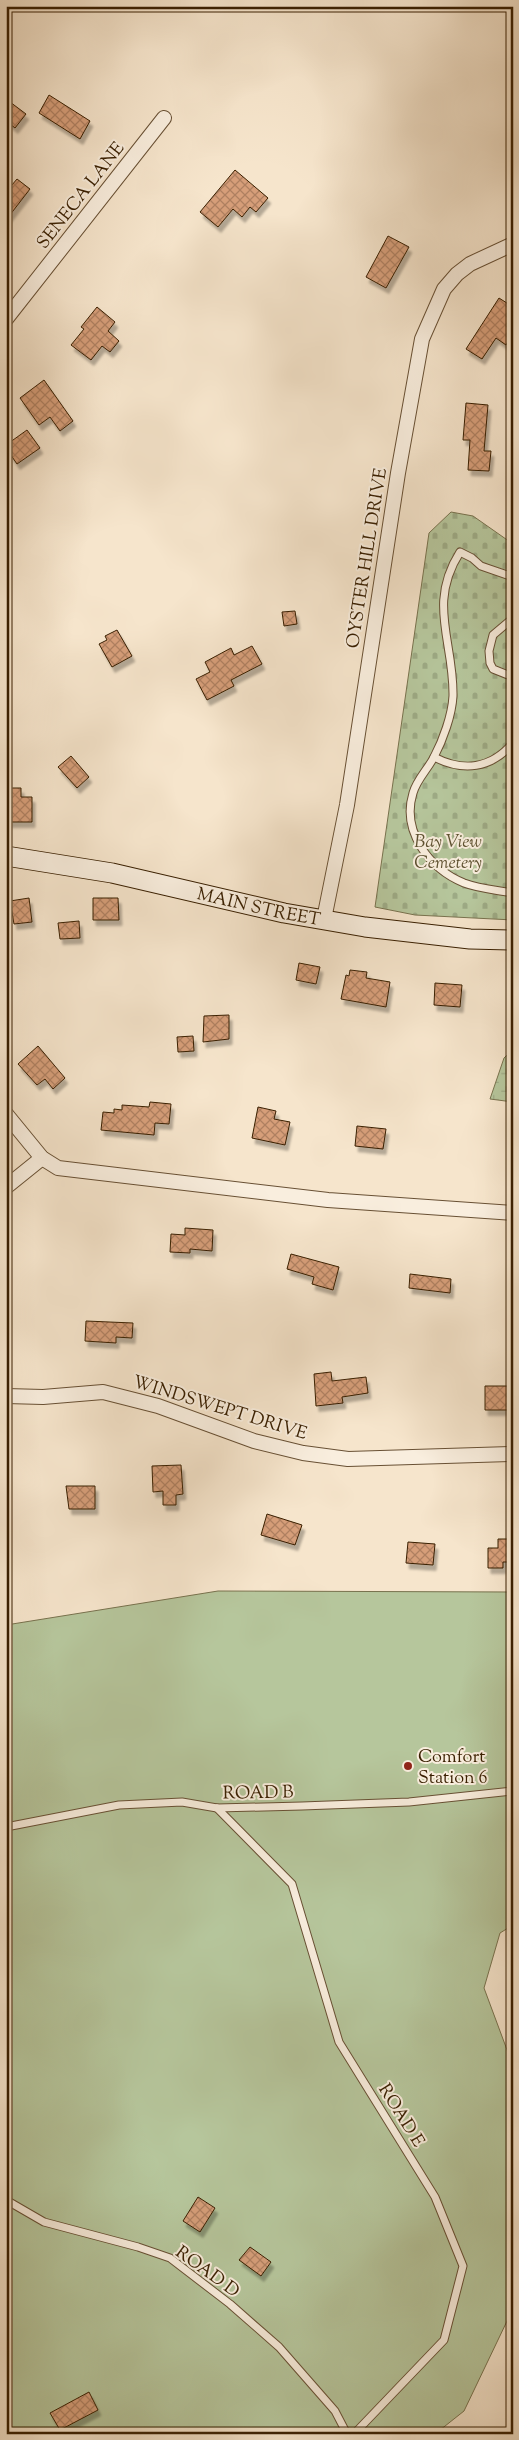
<svg xmlns="http://www.w3.org/2000/svg" width="519" height="2440" font-family="'Sorts Mill Goudy',serif">
	<defs>
		<pattern id="wetland-marsh" width="20" height="14" patternUnits="userSpaceOnUse" patternTransform="scale(1.25)"><rect width="20" height="14" fill="#b6c69c"/><path d="M1 5h8M5 5V1M11 12h8M15 12V8" fill="none" stroke="#9daa85"/></pattern>
		<pattern id="cemetery-stones" width="16" height="16" patternUnits="userSpaceOnUse" patternTransform="scale(1.25)"><rect width="16" height="16" fill="#b6c69c"/><path d="M2 7V4a2 2 0 0 1 4 0v3zM10 15v-3a2 2 0 0 1 4 0v3z" fill="#9daa85"/></pattern>
		<pattern id="building-cross-hatch" width="8" height="8" patternUnits="userSpaceOnUse" patternTransform="scale(1.25)"><rect width="8" height="8" fill="#d69e79"/><path d="M0 0l8 8M0 8l8-8" fill="none" stroke="#af8061"/></pattern>
		<filter id="shadow"><feDropShadow dx="3" dy="5.5" stdDeviation="1" flood-color="#0004"/></filter>
	</defs>
	<rect width="100%" height="100%" fill="#f6e5cc"/>
	<filter id="stains"><feTurbulence type="fractalNoise" baseFrequency=".004" numOctaves="4"/><feColorMatrix values="0 0 0 0 .2 0 0 0 0 .09 0 0 0 0 .02 0 0 0 .5 -.17"/></filter>
	<radialGradient id="worn" r=".72"><stop offset=".6" stop-color="#630" stop-opacity="0"/><stop offset="1" stop-color="#630" stop-opacity=".3"/></radialGradient>
	<path fill="url(#wetland-marsh)" stroke="#78724e" d="M513,1049V1102L490,1099L504,1058Z"/>
	<path fill="url(#cemetery-stones)" stroke="#78724e" d="M451,512L473,516L513,544V920L415,915L375,907L429,533Z"/>
	<path fill="#b6c69c" stroke="#78724e" d="M218,1591L513,1592V1925L500,1933L484,1988L513,2066V2299L508,2319L464,2411L435,2434H6V1625Z"/>
	<g fill="url(#building-cross-hatch)" stroke="#391f01" filter="url(#shadow)">
		<path d="M49,95L90,121L80,139L39,113Z"/>
		<path d="M6,99L26,114L15,128L6,121Z"/>
		<path d="M235,170L268,198L256,212L250,207L242,217L233,209L218,227L200,212Z"/>
		<path d="M17,179L30,189L6,220V192Z"/>
		<path d="M388,236L409,247L386,288L366,277Z"/>
		<path d="M499,298L513,307V335L506,345L496,338L482,359L466,349Z"/>
		<path d="M97,307L115,322L108,331L119,341L110,352L102,346L91,360L71,345L84,329L81,327Z"/>
		<path d="M44,380L73,421L60,431L50,417L39,425L20,398Z"/>
		<path d="M466,403L488,405L484,451H491L489,471L468,470L470,440H463Z"/>
		<path d="M27,430L40,448L17,464L6,448V445Z"/>
		<path d="M295,611L297,624L284,626L282,612Z"/>
		<path d="M117,630L132,656L112,667L99,644L107,640L105,636Z"/>
		<path d="M252,646L262,664L231,680L234,686L207,700L196,679L210,672L205,662L231,648L234,655Z"/>
		<path d="M71,756L89,777L77,788L58,767Z"/>
		<path d="M6,788H21V797H32V822H6Z"/>
		<path d="M29,898L32,922L14,924L10,901Z"/>
		<path d="M93,898H118L119,920H93Z"/>
		<path d="M79,921L80,938L60,939L58,923Z"/>
		<path d="M299,963L320,967L316,984L296,980Z"/>
		<path d="M350,970L367,972L366,978L390,982L386,1007L341,999L346,975L349,976Z"/>
		<path d="M435,983L462,985L460,1007L434,1005Z"/>
		<path d="M229,1015V1039L203,1042L204,1016Z"/>
		<path d="M193,1036L194,1051L178,1052L177,1037Z"/>
		<path d="M38,1046L65,1078L53,1089L45,1079L37,1085L18,1064Z"/>
		<path d="M150,1102L171,1104L169,1124L155,1123L154,1135L101,1130L103,1112L114,1113V1109L122,1110V1105L149,1107Z"/>
		<path d="M258,1107L276,1111L274,1119L290,1122L285,1145L252,1138Z"/>
		<path d="M357,1126L386,1129L383,1149L355,1146Z"/>
		<path d="M185,1228L213,1230L212,1251L190,1249V1253L170,1252L171,1234L185,1235Z"/>
		<path d="M291,1254L339,1267L333,1290L312,1284L314,1277L287,1269Z"/>
		<path d="M410,1274L451,1279L450,1293L409,1288Z"/>
		<path d="M86,1321L133,1323L132,1338L116,1337V1343L85,1341Z"/>
		<path d="M331,1372L332,1381L366,1377L368,1393L342,1397L343,1403L316,1406L314,1374Z"/>
		<path d="M485,1386H512L513,1405H510L509,1410H485Z"/>
		<path d="M181,1465L183,1494L176,1495V1505H163V1491L153,1492L152,1466Z"/>
		<path d="M66,1486H95V1509H69Z"/>
		<path d="M267,1514L302,1525L295,1545L261,1535Z"/>
		<path d="M498,1539H513V1562H503V1568H488V1548H498Z"/>
		<path d="M408,1542L435,1544L433,1565L406,1563Z"/>
		<path d="M198,2197L215,2208L200,2232L183,2221Z"/>
		<path d="M250,2247L271,2262L261,2276L239,2260Z"/>
		<path d="M89,2392L98,2410L60,2430L50,2413Z"/>
	</g>
	<g fill="none" stroke-linecap="round" stroke-linejoin="round">
		<g stroke="#685034" stroke-width="9">
			<g id="lane">
				<path d="M513,577L481,566L472,558L460,552C427,604 454,641 453,696C452,715 443,740 434,757C428,769 417,779 413,793C401,832 430,869 464,883C480,889 497,890 513,893"/>
				<path d="M513,618L493,635L489,651L490,663L493,669L513,677"/>
				<path d="M434,757C463,772 491,769 513,743"/>
				<path d="M217,1808L292,1884L339,2042L435,2197L463,2266L444,2340L354,2434"/>
				<path d="M6,1827L119,1805L182,1802L217,1808L302,1806L409,1802L513,1791"/>
				<path d="M6,2200L44,2222L138,2247L170,2258L230,2304L279,2347L335,2411L347,2434"/>
			</g>
		</g>
		<g stroke="#685034" stroke-width="16">
			<g id="street">
				<path d="M6,319L164,118"/>
				<path d="M324,919L347,805L398,473L422,339L444,289L457,274L470,264L513,244"/>
				<path d="M6,1114L42,1158L58,1168L328,1200L513,1213"/>
				<path d="M6,1187L42,1158"/>
				<path d="M6,1396L43,1397L103,1392L158,1406L254,1441L303,1453L348,1459L513,1454"/>
			</g>
		</g>
		<g stroke="#391f01" stroke-width="21">
			<g id="secondary">
				<path id="s1" d="M6,856L112,873L284,913L365,927L470,939L513,940"/>
			</g>
		</g>
		<use href="#lane" stroke="#f9eede" stroke-width="7"/>
		<use href="#street" stroke="#f9eede" stroke-width="14"/>
		<use href="#secondary" stroke="#f9eede" stroke-width="19"/>
	</g>
	<circle fill="#8f2418" stroke="#f9eede" stroke-width="2" cx="408" cy="1766" r="5"/>
	<g text-anchor="middle" stroke-width="4" stroke-linejoin="round" paint-order="stroke">
		<g font-size="18" fill="#391f01" stroke="#f9eede">
			<text transform="translate(80 195) rotate(-52)" y="6">SENECA LANE</text>
			<text transform="translate(366 558) rotate(-81)" y="6">OYSTER HILL DRIVE</text>
			<text dy="6" stroke="none"><textPath href="#s1" startOffset="258">MAIN STREET</textPath></text>
			<text transform="translate(220 1407) rotate(17)" y="6">WINDSWEPT DRIVE</text>
			<text transform="translate(258 1792) rotate(-1)" y="6">ROAD B</text>
			<text transform="translate(402 2115) rotate(58)" y="6">ROAD E</text>
			<text transform="translate(208 2271) rotate(36)" y="6">ROAD D</text>
		</g>
		<g font-size="18" font-style="italic" fill="#5e5130" stroke="#f9eede">
			<text x="448" y="847">Bay View<tspan x="448" dy="21">Cemetery</tspan></text>
		</g>
		<g font-size="18" fill="#391f01" stroke="#f9eede" text-anchor="start">
			<text x="418" y="1762">Comfort<tspan x="418" dy="21">Station 6</tspan></text>
		</g>
	</g>
	<rect width="519" height="2440" fill="none" stroke="#f6e5cc" stroke-width="25"/>
	<rect x="8" y="8" width="504" height="2425" fill="none" stroke="#391f01" stroke-width="2.5"/>
	<rect x="12" y="12" width="494" height="2415" fill="none" stroke="#391f01"/>
	<rect width="100%" height="100%" filter="url(#stains)"/>
	<rect width="100%" height="100%" fill="url(#worn)"/>
</svg>
